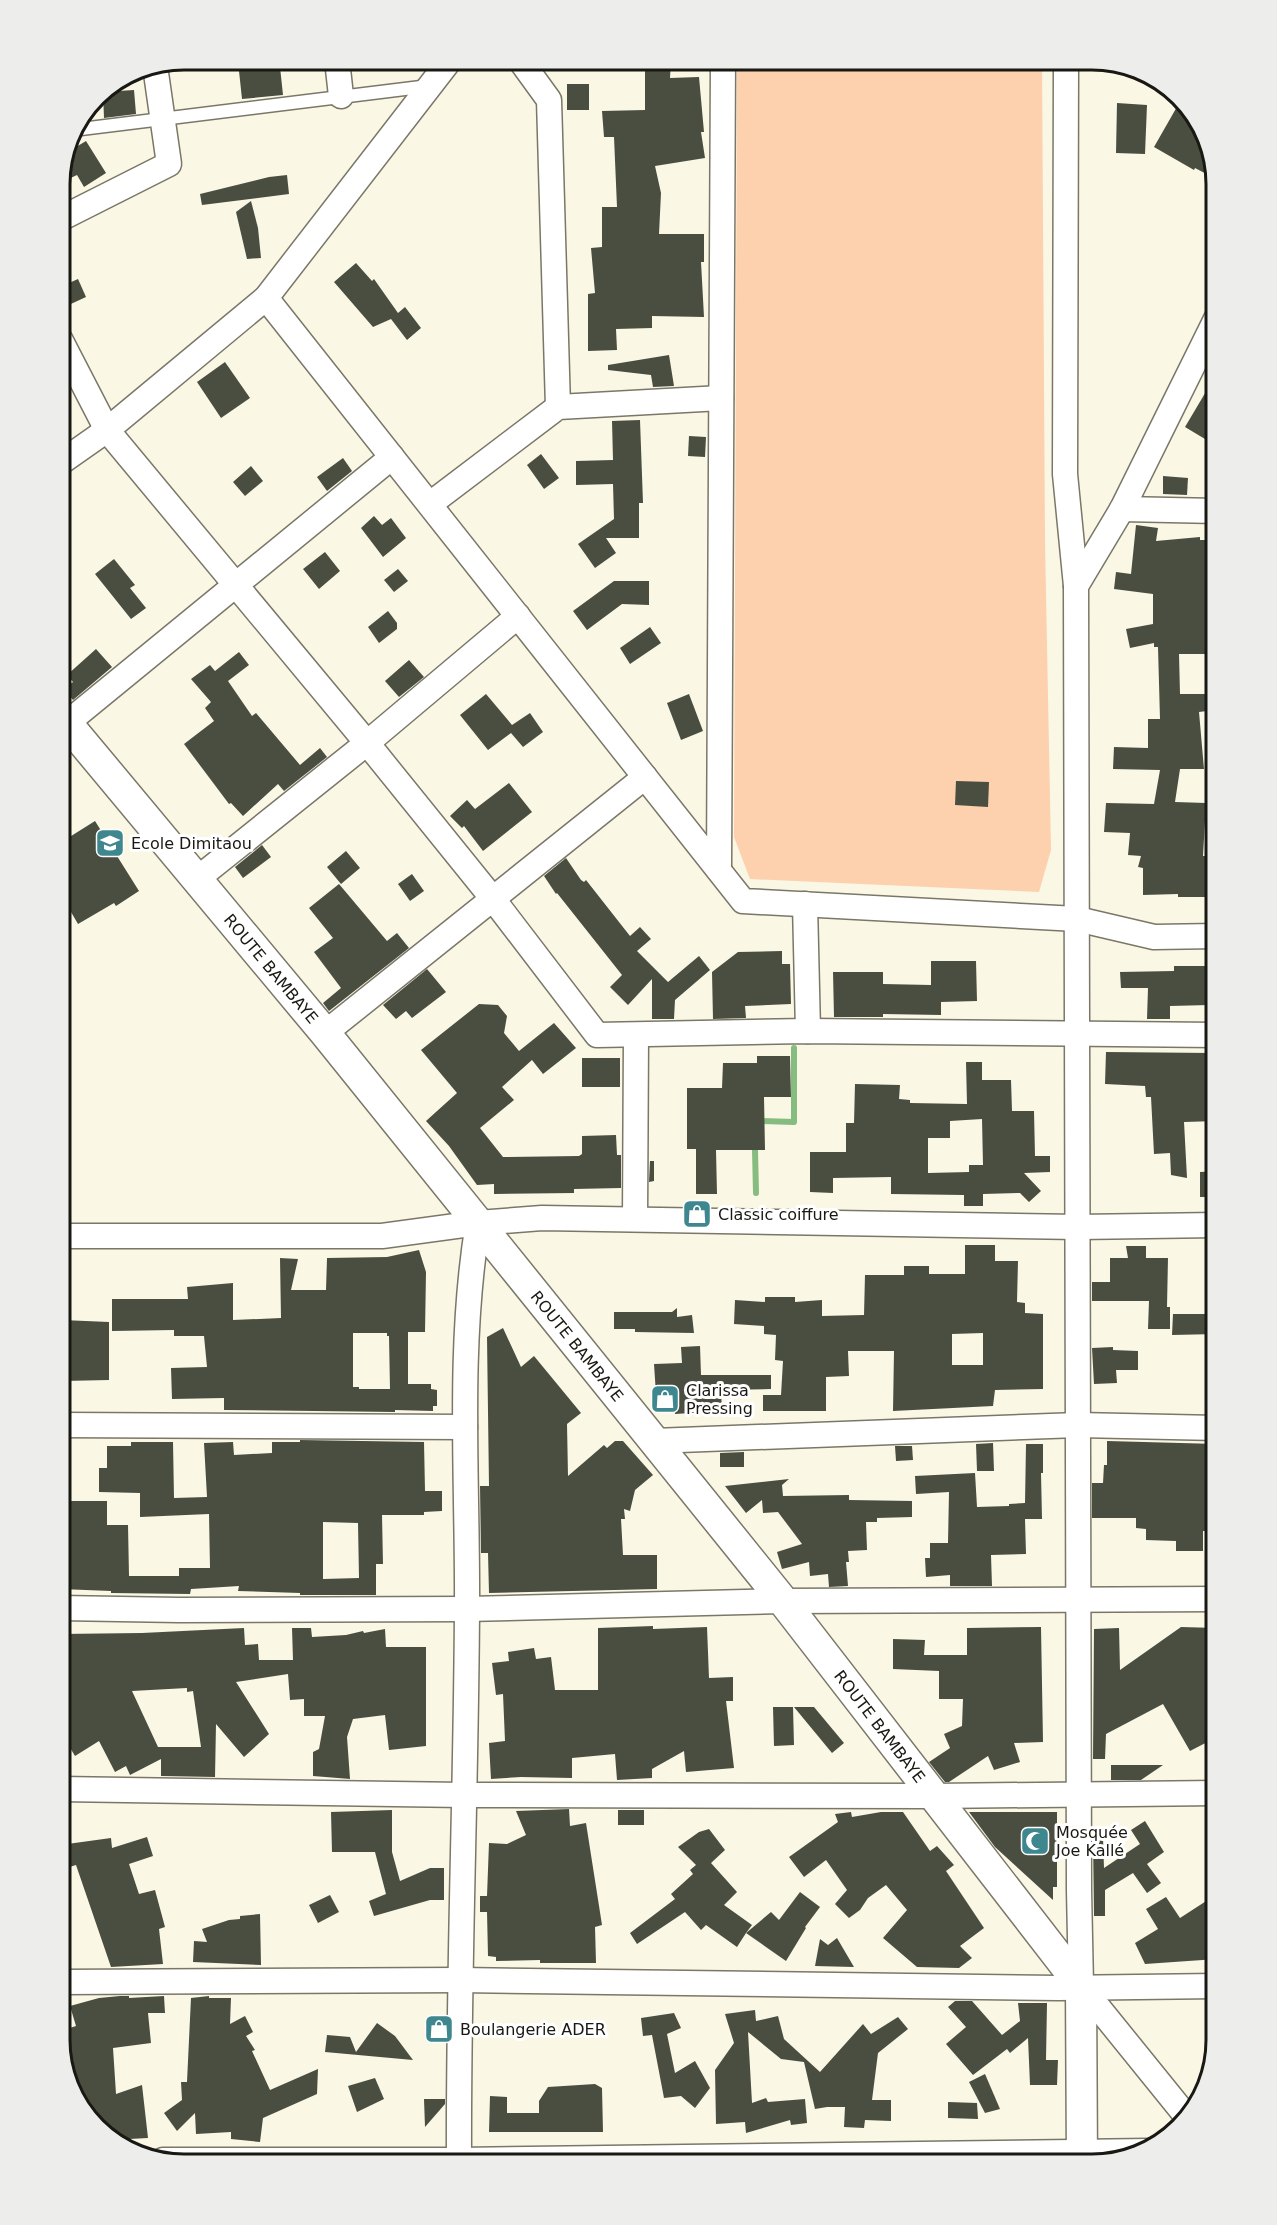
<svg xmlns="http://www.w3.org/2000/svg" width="1277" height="2225" font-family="'DejaVu Sans',sans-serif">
	<rect width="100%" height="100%" fill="#faf7e5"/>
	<path fill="#fdd0ae" d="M737,60H1042L1045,543L1051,850L1039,892L750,879L734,837Z"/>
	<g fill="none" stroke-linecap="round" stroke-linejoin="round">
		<g stroke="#87bc80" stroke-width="6">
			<path d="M758,1121L794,1122V1048"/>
			<path d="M755,1150L756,1193"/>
		</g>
	</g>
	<g fill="#4a4e40" fill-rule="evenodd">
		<path d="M645,60H671L670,78L699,77L704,132H701L705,158L655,166L661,193L659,234H704V262H701L704,317L652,316V328L616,329L617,350L588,351V294L595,293L591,248L602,247V207H617L614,137H604L602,111L645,110Z"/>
		<path d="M280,67L283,95L242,99L239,71Z"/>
		<rect x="567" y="84" width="22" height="26"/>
		<path d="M134,90L136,114L104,118L103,92Z"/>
		<path d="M1117,103L1147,105L1145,154L1116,153Z"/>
		<path d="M1178,105L1188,111L1204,130L1216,179L1195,168L1194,170L1154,147Z"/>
		<path d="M86,141L106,173L84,187L77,175L60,183L66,153Z"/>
		<path d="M287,175L289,194L202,205L200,194L269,177Z"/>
		<path d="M251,201L258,228L261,258L247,259L236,212Z"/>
		<path d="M356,263L372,281L374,279L398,313L405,307L421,328L407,340L391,319L373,327L334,282Z"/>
		<path d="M78,279L86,297L60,309V287Z"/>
		<path d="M669,355L674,386L653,387L651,375L608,370V365Z"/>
		<path d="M225,362L250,398L221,418L197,382Z"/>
		<path d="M1217,373V410L1208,421L1214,425L1205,439L1185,427Z"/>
		<path d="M640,420L643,503H639V538H606L616,553L595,568L578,544L614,519L613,484L576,485V461L613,460L612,421Z"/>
		<path d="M689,436L706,437L705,457L688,456Z"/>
		<path d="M541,454L559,478L544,489L527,465Z"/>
		<path d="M343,458L352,471L327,491L317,477Z"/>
		<path d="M251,466L263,481L245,496L233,482Z"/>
		<path d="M1163,476L1188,478L1187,495L1163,494Z"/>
		<path d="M374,516L382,525L391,518L406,538L383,557L361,528Z"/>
		<path d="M1136,525L1158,528L1156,541L1200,537V540H1217V654H1179L1180,694H1207V711L1199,712L1204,769H1180L1175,802L1206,803L1203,856H1206V897H1178V894L1143,895V868L1138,867L1141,856L1128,855L1130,833L1104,832L1106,803L1154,804L1160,770L1113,769L1114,747L1148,748V719H1160L1158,647H1154V643L1130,648L1126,629L1153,624V594L1114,589L1116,572L1131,574Z"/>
		<path d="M325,552L340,571L319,589L303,569Z"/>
		<path d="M114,559L135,585L130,588L146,608L131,619L95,574Z"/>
		<path d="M398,569L408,581L394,592L384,580Z"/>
		<path d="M614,581H649V605L622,604L587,630L573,611Z"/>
		<path d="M388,611L397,623V629L379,643L368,627Z"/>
		<path d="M650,627L661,643L630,664L620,648Z"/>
		<path d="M96,649L112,667L73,700L64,689L73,682L67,675Z"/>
		<path d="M239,652L249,665L228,681L252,716L256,713L300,765L320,748L327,757L284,791L278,784L243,816L231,803L229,804L184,744L214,721L205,708L211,702L191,679L210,665L215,671Z"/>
		<path d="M409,660L424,677L399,697L385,681Z"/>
		<path d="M486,694L512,725L530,713L543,732L523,747L511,733L488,750L460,715Z"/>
		<path d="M689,694L703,731L681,740L667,703Z"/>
		<path d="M956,781L989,782L988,807L955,805Z"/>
		<path d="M509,783L532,812L483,851L464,826L462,828L450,816L467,800L475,809Z"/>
		<path d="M95,821L139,891L116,906L114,903L78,924L60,893V843Z"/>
		<path d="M262,845L271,857L243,878L235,867Z"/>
		<path d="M346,851L360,868L341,884L327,867Z"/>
		<path d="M566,858L581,880L584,882L586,880L630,936L640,927L651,939L637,951L668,982L699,956L710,970L675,1000L674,1019H652V979L628,1005L610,987L622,975L557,893L556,894L544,876Z"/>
		<path d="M412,874L424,891L410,901L398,884Z"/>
		<path d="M339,884L387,941L397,933L409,948L329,1011L323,1003L341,988L314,952L333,938L309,908Z"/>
		<path d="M782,951V964H790L791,1004L745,1006L746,1018L713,1019L712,972L738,952Z"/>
		<path d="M931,961H976L977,1001L941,1002V1015L883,1014V1017H834L833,972H883V984L931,985Z"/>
		<path d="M1174,966H1209V1005L1170,1006V1019H1147L1148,988H1121L1120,972L1174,971Z"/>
		<path d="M427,969L446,992L412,1018L406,1011L396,1019L383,1005Z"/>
		<path d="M479,1004L498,1005L507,1016L504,1033L519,1051L554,1023L576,1048L543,1074L532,1060L502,1087L514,1100L480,1128L503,1157L579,1156L582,1154V1136L616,1135L617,1155H621V1188L574,1189V1193L494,1194V1184L477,1185L449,1146L426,1121L457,1093L421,1050Z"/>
		<path d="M1106,1052L1212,1053L1213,1094H1217V1121L1184,1122L1187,1178L1171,1175L1170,1153L1154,1154L1151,1097H1146L1145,1086L1105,1084Z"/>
		<path d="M757,1056H790L791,1097H764L765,1150H716L717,1194H696V1149H687V1088H722L723,1063H757Z"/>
		<rect x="582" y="1058" width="38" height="29"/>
		<path d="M966,1062H982V1080H1011L1012,1111H1034L1035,1156H1050V1172L1024,1173L1041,1191L1029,1202L1020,1193L983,1194V1206H964V1195L891,1194V1177L833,1178V1193L810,1192V1152H846V1123H854L855,1084L900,1085L899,1099L910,1100V1103L967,1104ZM982,1119L983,1165H969V1172L928,1173V1138H950V1121Z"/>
		<path d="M650,1161H654V1181L649,1182Z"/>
		<path d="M1217,1171V1197H1200V1172Z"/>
		<path d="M965,1245H995V1261H1018L1017,1302L1025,1303V1313L1043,1314V1389L995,1390L993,1406L893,1411L894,1351H848L849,1376L826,1377V1411H763V1395H781L783,1361L775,1360L776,1335L764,1334V1326L734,1324L735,1300L765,1302V1297H795V1302L822,1300V1316L864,1315L865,1275H904V1266H929V1274H965ZM983,1333V1365H952V1334Z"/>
		<path d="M1126,1246H1146V1258H1168L1167,1307H1170V1329H1148L1149,1301H1092V1282H1110V1258H1128Z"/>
		<path d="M419,1250L426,1272L425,1332H408V1384H431V1389L437,1390V1406H433V1411L395,1410V1412L224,1410V1398L172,1399L171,1368L207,1367L204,1336H174V1330L112,1331V1299H188L187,1287L233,1283V1320L281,1318L280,1258L298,1259L291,1290H326L327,1258L387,1257ZM353,1333H387V1336H389L390,1389H359V1387H353Z"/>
		<path d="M677,1308V1317L692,1315L694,1333L635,1332V1329H614V1312H672Z"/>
		<path d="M1173,1314H1217V1334L1172,1335Z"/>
		<path d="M62,1320L109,1322V1380L63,1381Z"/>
		<path d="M503,1328L521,1367L534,1356L581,1413L567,1424L568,1476L604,1445L607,1448L615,1441H623L653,1475L635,1490L630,1511L624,1509L625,1519H621L623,1555H657V1589L489,1593L488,1553H481L480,1486H489L487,1337Z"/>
		<path d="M700,1346L701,1375H771V1389L721,1390L722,1411L675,1414V1407L657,1409L654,1364L682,1363L681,1347Z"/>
		<path d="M1113,1347V1350L1138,1351V1370H1116L1117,1383L1094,1384L1092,1348Z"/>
		<path d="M300,1440L424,1442L425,1491H442V1511L424,1512V1515H382L383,1564H376V1595H300V1593L238,1591L239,1586L191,1589L190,1594L111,1593V1591L60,1589V1501H107V1525H128L129,1576H179V1568H210L209,1514L140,1517V1493L99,1492V1468H107V1446H131V1442H173L174,1498L207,1497L204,1443L233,1442L234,1455L272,1453V1442H300ZM323,1522L358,1523L359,1578L323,1579Z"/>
		<path d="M1107,1441L1217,1444V1517L1207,1518V1531H1203V1551H1176V1541L1146,1540V1529L1136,1528V1518H1092V1483H1103L1104,1465H1107Z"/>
		<path d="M993,1443L994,1471H977L976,1444Z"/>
		<path d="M1026,1444H1043V1473H1041L1042,1519H1025L1026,1554L991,1555L992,1586H950V1575L926,1577L925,1558H930V1543H948L949,1492L916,1494L915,1476L975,1473L977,1507L1009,1506V1504L1025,1503Z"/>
		<path d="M895,1446H912L913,1460L896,1461Z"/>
		<path d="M744,1452V1467H720V1453Z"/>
		<path d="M789,1479L782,1485L783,1496L849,1495V1500L912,1501V1517L877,1518V1522H866L867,1550L848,1551L849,1562H846L848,1586L829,1587L828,1574L810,1576L809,1562L782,1569L777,1552L802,1544L778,1512L763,1513L762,1500L746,1513L725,1486Z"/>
		<path d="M653,1626V1629L707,1627L709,1678L733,1677V1701H726L734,1768L686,1772L684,1751L652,1769V1778L617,1780L615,1754L572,1758V1778L521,1777L491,1779L489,1743L505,1741L503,1694L496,1695L492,1663L509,1661L508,1652L534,1648L536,1659L551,1657L555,1690H598V1628Z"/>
		<path d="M1041,1627L1043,1742L1014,1743L1020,1762L994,1770L988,1756L949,1782H945L929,1762L950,1748L944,1734L962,1726L963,1699H939V1671L893,1669V1639L925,1640L924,1655H967V1628Z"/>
		<path d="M1181,1627L1217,1628V1737L1190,1751L1163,1704L1106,1734L1105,1759H1093L1094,1629L1119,1628L1120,1670Z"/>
		<path d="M244,1628L245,1645L258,1644L259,1660H293L292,1628H311L312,1637L346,1635L363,1631L364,1633L385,1629L386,1647H426V1746L389,1750L385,1715L353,1719L347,1737L350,1779L313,1776V1752L319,1749L325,1716H304V1699L290,1700L288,1674L236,1682L269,1734L244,1757L216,1724L215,1777L161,1776V1759L130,1775L126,1766L115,1772L99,1741L75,1756L60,1731V1634L142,1633ZM187,1688V1692L193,1691L201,1747H158L132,1691Z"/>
		<path d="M773,1707H793L794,1745L774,1746Z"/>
		<path d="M794,1707H814L844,1743L832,1753Z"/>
		<path d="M1111,1765H1163L1141,1780H1111Z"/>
		<path d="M569,1809L570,1826L586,1823L602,1925L595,1927L596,1963H540V1960L496,1961V1957L488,1956L487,1912H480V1896H487L489,1843L507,1844L526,1835L516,1811Z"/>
		<path d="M392,1810V1852L400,1881L430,1868H444V1900H430L374,1916L369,1901L386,1894L375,1852H332L331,1812Z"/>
		<rect x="618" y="1810" width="26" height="15"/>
		<path d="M851,1812L852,1817L881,1812H903L930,1851L937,1846L954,1865L946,1871L984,1928L960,1946L972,1958L959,1968L917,1967L883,1938L907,1910L886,1885L868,1898L860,1910L849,1918L835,1904L847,1890L826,1860L804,1877L789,1857L838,1822L835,1814Z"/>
		<path d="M969,1812H1057V1887H1053V1900L995,1847Z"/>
		<path d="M1145,1821L1164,1852L1147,1864L1161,1883L1147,1893L1133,1873L1105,1890V1916H1094L1093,1838H1103L1104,1868L1140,1844L1131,1830Z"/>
		<path d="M709,1829L725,1850L711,1863L737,1892L724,1905L752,1925L746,1933L771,1912L779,1920L800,1892L820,1907L805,1927L806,1928L786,1961L746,1933L737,1947L706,1925L701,1930L685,1912L637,1944L630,1933L675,1899L671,1894L693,1874L690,1870L696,1865L678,1847L699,1832Z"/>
		<path d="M147,1837L153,1856L129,1864L139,1894L155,1890L165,1927L159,1929L163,1964L111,1967L76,1865L60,1870V1845L111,1838L112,1848Z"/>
		<path d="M1217,1894V1959L1145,1964L1135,1943L1158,1929L1146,1909L1166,1897L1180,1918Z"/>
		<path d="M330,1895L339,1912L318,1923L309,1905Z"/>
		<path d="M260,1914L261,1965L193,1962L194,1941L207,1942L202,1929L229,1920L240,1919V1916Z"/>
		<path d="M837,1938L854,1967L815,1966L820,1939L828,1945Z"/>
		<path d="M120,1996H129V1998L164,1996L165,2013H148L151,2043L113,2048L116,2094L142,2085L148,2138L111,2140L73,2095L60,2041V2031L76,2026L70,2006L99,1998Z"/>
		<path d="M209,1996V1998H231L230,2024L245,2016L253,2032L246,2036L255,2050L252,2051L270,2090L318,2069L317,2094L263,2118L260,2142L231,2139V2132L196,2134L195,2113L177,2131L164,2113L182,2100L181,2082H187L191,1998Z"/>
		<path d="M955,2001H972L1002,2035L1020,2021L1018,2003H1047L1046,2060H1058L1057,2085H1030L1028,2038L1010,2053L1007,2049L973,2075L946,2044L966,2027L948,2007Z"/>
		<path d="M755,2010L756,2021L778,2016L784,2039L820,2072L863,2024L871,2034L898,2017L908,2029L878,2053L872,2100H891V2121L865,2120L864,2128L844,2127L845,2107H827L815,2109L804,2062L781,2059L748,2032L752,2103L766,2098L768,2102L805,2099L807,2123L791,2125L790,2120L746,2133L745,2122L716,2124L715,2070L734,2043L725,2014Z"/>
		<path d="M674,2013L681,2028L667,2034L675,2073L695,2061L710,2088L695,2108L681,2096L664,2098L652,2035L643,2036L641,2018Z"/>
		<path d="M377,2023L395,2036L413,2060L325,2052L327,2035L350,2037L356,2052Z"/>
		<path d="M985,2074L1000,2109L985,2113L969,2082Z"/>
		<path d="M375,2078L384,2099L357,2112L348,2086Z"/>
		<path d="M595,2084L602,2088L603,2132H489L490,2096L507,2097V2113H539V2101L548,2087Z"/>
		<path d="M424,2099H445V2104L425,2127Z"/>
		<path d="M948,2102L977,2103L978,2119L948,2118Z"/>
	</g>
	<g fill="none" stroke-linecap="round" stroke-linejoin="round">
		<g stroke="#7a7768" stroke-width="15">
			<path id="service" d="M73,130L429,86"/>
		</g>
		<g stroke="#7a7768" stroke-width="27">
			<g id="minor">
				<path d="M337,60L341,96"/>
				<path d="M520,60L549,100L558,407"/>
				<path d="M1066,60L1065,474L1076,586"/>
				<path d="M60,219L169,164L155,66"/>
				<path d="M266,298L743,901L1077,919L1154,937L1217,936"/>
				<path d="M60,339L107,430L367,743L493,899L597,1035L808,1031L1217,1035"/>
				<path d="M60,463L107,430L266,298L450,60"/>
				<path d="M430,504L558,407L721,398"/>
				<path d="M1122,509L1217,511"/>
				<path d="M67,723L392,457"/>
				<path d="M719,870L723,60"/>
				<path d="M197,879L367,743L518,616"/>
				<path d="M805,904L808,1031"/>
				<path d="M325,1033L645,777"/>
				<path d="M635,1219L636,1035"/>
				<path d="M478,1223L542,1218L1078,1227L1217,1225"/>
				<path d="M60,1236H382L478,1223C457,1350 468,1481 467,1610C466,1795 458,1980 459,2165"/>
				<path d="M60,1425L465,1427"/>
				<path d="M654,1441L1078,1425L1217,1428"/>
				<path d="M60,1608L179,1610L467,1609L783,1601L1217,1599"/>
				<path d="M60,1789L464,1795L934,1796L1217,1793"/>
				<path d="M60,1982L460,1980L1058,1988L1217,1986"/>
				<path d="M1187,2117L1081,1986L1079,1890L1076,586L1122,509L1217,317"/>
				<path d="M163,2160H459L1149,2151"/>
			</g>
		</g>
		<g stroke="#7a7768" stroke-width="33">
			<g id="tertiary">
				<path id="s1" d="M60,715L325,1033L783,1601L1081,1986L1082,2165"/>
			</g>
		</g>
		<use href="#service" stroke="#fff" stroke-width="12"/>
		<use href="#minor" stroke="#fff" stroke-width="24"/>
		<use href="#tertiary" stroke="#fff" stroke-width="30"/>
	</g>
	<defs>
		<g id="school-square" transform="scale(1.5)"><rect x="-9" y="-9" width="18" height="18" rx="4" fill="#3f878e" stroke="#fff"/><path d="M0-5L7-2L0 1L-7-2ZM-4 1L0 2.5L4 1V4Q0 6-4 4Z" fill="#fff"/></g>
		<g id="shop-square" transform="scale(1.5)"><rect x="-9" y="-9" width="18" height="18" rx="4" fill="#3f878e" stroke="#fff"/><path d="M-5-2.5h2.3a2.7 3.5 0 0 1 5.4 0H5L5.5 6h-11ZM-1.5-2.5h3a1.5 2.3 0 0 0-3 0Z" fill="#fff"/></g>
		<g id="mosque-square" transform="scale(1.5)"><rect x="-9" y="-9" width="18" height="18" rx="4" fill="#3f878e" stroke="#fff"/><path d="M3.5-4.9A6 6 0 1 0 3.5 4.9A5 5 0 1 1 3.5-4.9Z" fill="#fff"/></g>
	</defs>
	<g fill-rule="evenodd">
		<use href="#school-square" x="110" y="843"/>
		<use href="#shop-square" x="697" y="1214"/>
		<use href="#shop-square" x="665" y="1399"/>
		<use href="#mosque-square" x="1035" y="1841"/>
		<use href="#shop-square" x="439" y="2029"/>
	</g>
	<g text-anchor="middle" stroke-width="6" stroke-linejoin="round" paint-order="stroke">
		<g font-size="16" fill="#191812" stroke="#fff" text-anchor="start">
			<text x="131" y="849">Ecole Dimitaou</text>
			<text x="718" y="1220">Classic coiffure</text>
			<text x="686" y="1396">Clarissa<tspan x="686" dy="18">Pressing</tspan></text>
			<text x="1056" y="1838">Mosquée<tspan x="1056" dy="18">Joe Kallé</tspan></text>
			<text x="460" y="2035">Boulangerie ADER</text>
		</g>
		<g font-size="16" fill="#191812" stroke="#fff">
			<text dy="6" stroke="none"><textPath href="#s1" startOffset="330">ROUTE BAMBAYE</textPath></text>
			<text dy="6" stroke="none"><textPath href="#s1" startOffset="816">ROUTE BAMBAYE</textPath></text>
			<text dy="6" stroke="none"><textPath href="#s1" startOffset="1302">ROUTE BAMBAYE</textPath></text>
		</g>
	</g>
	<path d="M0 0H1277V2225H0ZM184 70H1092A114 114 0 0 1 1206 184V2040A114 114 0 0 1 1092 2154H184A114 114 0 0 1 70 2040V184A114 114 0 0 1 184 70Z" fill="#ededec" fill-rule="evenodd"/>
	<path fill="none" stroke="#191812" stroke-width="3" d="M184 70H1092A114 114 0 0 1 1206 184V2040A114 114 0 0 1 1092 2154H184A114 114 0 0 1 70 2040V184A114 114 0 0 1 184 70Z"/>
</svg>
